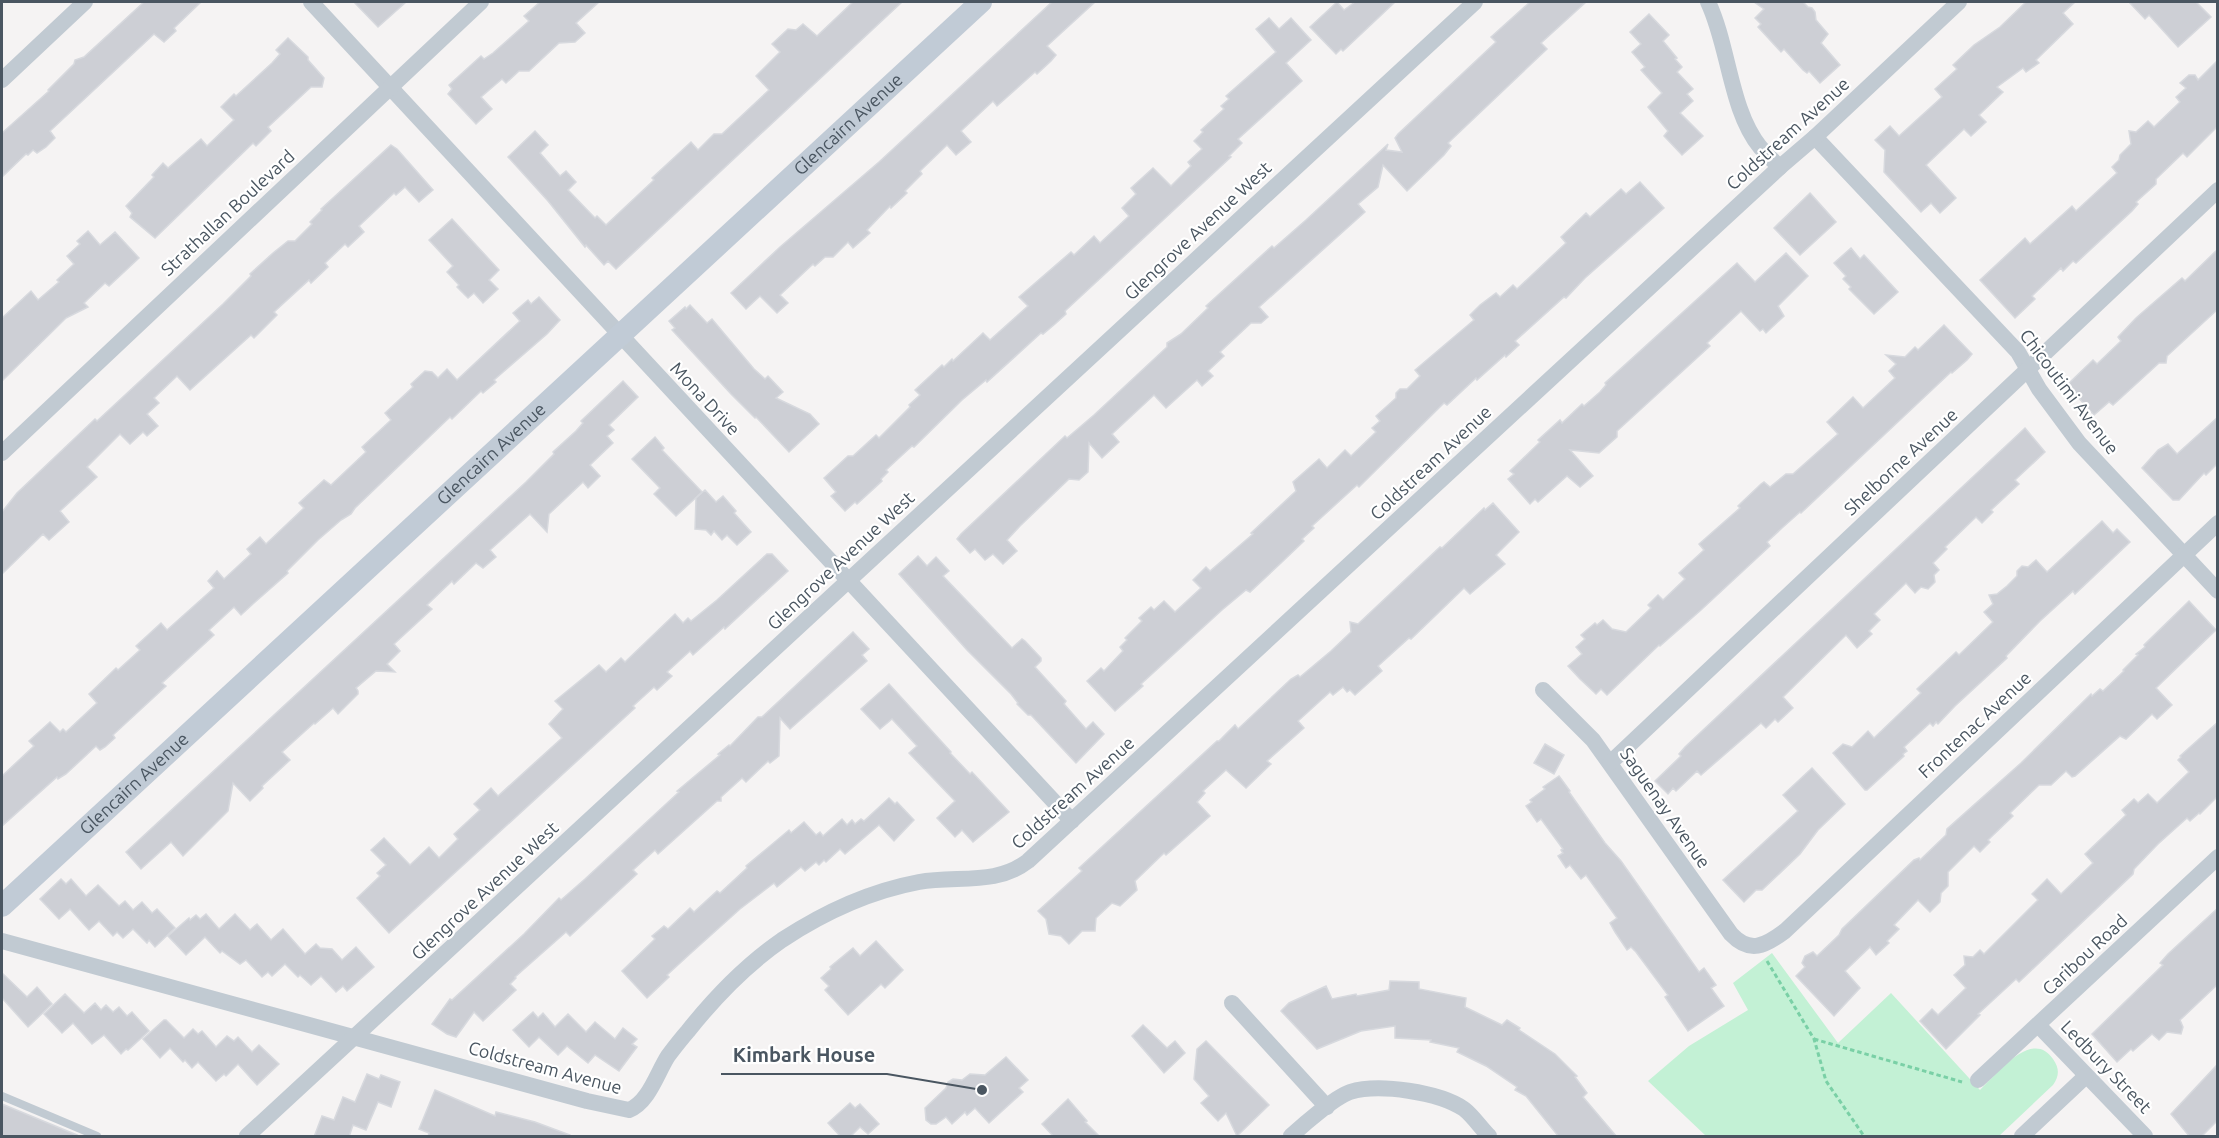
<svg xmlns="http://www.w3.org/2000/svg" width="2219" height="1138" font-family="Ubuntu,sans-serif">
	<rect width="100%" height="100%" fill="#f5f3f3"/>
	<path fill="#c3f1d5" d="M1772,953L1838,1043L1891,993L1980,1090C1997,1074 2032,1028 2053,1059C2060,1069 2059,1076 2053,1085L1999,1136H1706L1648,1081L1689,1046L1748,1010L1733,983Z"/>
	<g fill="#cdcfd5" stroke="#d7d9de" stroke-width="1.5">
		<path d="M144,2H201L174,28L176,31L164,42L154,34L94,90L50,131L55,138L46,147L37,153L33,150L28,155L26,154L2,177V133L49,91L48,90L74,64L75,60L84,57Z"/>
		<path d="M354,2H406L378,27Z"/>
		<path d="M540,2H599L576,23L585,33L575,42L559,43L529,71H519L506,83L502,79L481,97L492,109L476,124L448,94L452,89L449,85L481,56L484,59L493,53L529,21L524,16Z"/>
		<path d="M853,2H902L616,269L608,261L604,265L586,245L585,247L548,201L508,157L535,131L548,145L540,153L560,176L566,171L576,182L568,190L595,218L597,216L606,225L654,180L652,178L691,142L698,150L714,134H722L769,90L756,76L780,52L772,44L788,29L796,30L803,24L817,36Z"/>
		<path d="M1052,2H1095L1047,46L1056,55L1051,61L1037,74L1035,72L997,106L993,101L961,131L971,142L956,155L947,145L920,171L922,174L905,191L907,193L891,208L890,206L867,230L870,233L853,248L848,242L833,257H825L815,266L813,264L780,295L788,303L777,313L760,296L746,309L731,293L780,247L879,162Z"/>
		<path d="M1337,2L1344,10L1355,2H1395L1343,51L1341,49L1336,54L1310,27Z"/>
		<path d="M1530,2H1586L1541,43L1547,49L1448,143L1451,146L1444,155L1407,191L1383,165L1378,187L1358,204L1365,212L1259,307L1268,317L1261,323H1251L1220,352L1224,356L1208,371L1213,376L1202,386L1197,380L1166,408L1154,395L1112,434L1119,442L1102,458L1089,443L1088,472L1079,480L1069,479L1020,526L1007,540L1017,551L1003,564L993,554L985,560L975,549L970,553L957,539L961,534L1065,436L1067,438L1094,415L1167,347V343L1181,334L1208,308L1206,306L1272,246L1274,248L1306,220L1388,144L1386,150L1402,152L1395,138L1398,134L1496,42L1491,37Z"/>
		<path d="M1754,2H1803L1808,7L1812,8L1815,12L1816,20L1828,34L1821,43L1840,65L1820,83L1809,71L1807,73L1803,70L1784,49L1781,52L1758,27L1761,24L1755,18L1764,9Z"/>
		<path d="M2026,2H2075L2063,13L2073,24L2036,60L2039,63L2026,72L2023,68L1997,87L2003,92L1979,115L1986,122L1971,136L1964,129L1926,165L1956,198L1940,213L1931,203L1921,212L1884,172L1885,150L1875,140L1890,126L1899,136L1942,97L1935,89L1957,69L1953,65L1974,45L2000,27Z"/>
		<path d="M2129,2H2196L2211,17L2178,47L2149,15L2145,19Z"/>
		<path d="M1649,14L1669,35L1663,41L1677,58L1675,59L1682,67L1677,72L1693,89L1687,94L1693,101L1680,113L1703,136L1682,155L1664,136L1668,131L1648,107L1662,93L1641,70L1645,67L1632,52L1641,44L1630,32Z"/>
		<path d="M1269,18L1279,29L1291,18L1311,40L1286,63L1302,81L1238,139L1242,143L1229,156L1231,157L1065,311L1066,314L1055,324L1043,334L1041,333L987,382L986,380L962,400L914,447L912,446L886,470L888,472L881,479L882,481L857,504L855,502L845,511L831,496L836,492L824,478L848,456H853L876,435L879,438L910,407L909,405L920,395L915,390L942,365L944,367L952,359L953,361L983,333L990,340L1028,306L1019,297L1071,252L1074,255L1094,236L1100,243L1129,216L1122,208L1136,194L1131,188L1153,168L1171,186L1191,166L1188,162L1202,149L1194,141L1203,132L1201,130L1224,109L1221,106L1229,99L1226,96L1276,52L1256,29Z"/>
		<path d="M288,38L308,57V60L324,78L322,87H311L268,127L271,131L256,146L253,143L155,238L130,217L132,213L126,206L154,177L152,175L163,163L168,168L201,139L207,146L234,120L221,107L234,94L236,96L272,63L280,54L276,50Z"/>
		<path d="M2217,61V127L2187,157L2183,153L2156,179V184L2136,202L2138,204L2132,211L2076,263L2073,261L2063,271L2061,268L2032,296L2035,299L2015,318L1980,280L2025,238L2030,244L2072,206L2076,211L2117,173L2112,167L2119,160L2120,155L2131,144L2129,131L2136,132L2148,121L2154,127L2180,102L2176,97L2186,88L2180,83L2189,75H2195L2198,80Z"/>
		<path d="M391,145L397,149L433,190L419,202L405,187L396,195L394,193L359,226L364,232L348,247L345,244L325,263L328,267L311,283L309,280L274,312L277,315L254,338L251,335L190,390L177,376L154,398L159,403L147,414L158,426L147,436L143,432L130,444L120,434L87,467L97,477L60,511L69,522L49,540L43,534L2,574V512L17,493L95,419L97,421L223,304L251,276L250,274L273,253L288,241H295L312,224L310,222L322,210L321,209Z"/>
		<path d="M1640,182L1664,208L1585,278L1566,298L1564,297L1515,341L1519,345L1506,357L1505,355L1477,380L1476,378L1447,405L1444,403L1359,487L1357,485L1312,526L1314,528L1302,539L1304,541L1281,563L1250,592L1246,590L1222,610L1141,684L1143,686L1115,711L1087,681L1101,668L1104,671L1123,651L1120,647L1127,640L1125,638L1142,621L1139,618L1151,607L1154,610L1164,601L1175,612L1201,588L1193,580L1206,567L1210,571L1253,534L1251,533L1296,491L1293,482L1319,459L1327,468L1345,450L1351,456L1376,432L1372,428L1380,421L1376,416L1396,398V393L1400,389H1407L1420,376L1415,370L1474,320L1470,315L1480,305L1496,293L1500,297L1513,285L1517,289L1566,243L1561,237L1586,213L1590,217L1621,189L1626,194Z"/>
		<path d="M1810,193L1836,222L1800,255L1774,228Z"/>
		<path d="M452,219L499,270L489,280L498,289L483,303L474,293L468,298L457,287L459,285L447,272L453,266L429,240Z"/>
		<path d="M88,231L100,245L115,232L139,258L109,286L105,283L84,303L88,307L66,318L2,381V318L31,291L38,300L59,282L57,280L74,264L67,256L80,244L77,241Z"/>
		<path d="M1851,248L1860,259L1864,255L1898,292L1874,314L1849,289L1851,287L1843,279L1846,276L1834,263Z"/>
		<path d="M2217,250V310L2167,356L2166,363H2159L2113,405L2109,402L2094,415L2067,385L2093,360L2097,364L2121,341L2118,337L2136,318L2182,278L2185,281Z"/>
		<path d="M1786,253L1808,276L1778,306L1784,316L1766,333L1763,329L1760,331L1741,311L1707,343L1710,346L1617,431V437L1599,453L1570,450L1593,476L1580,487L1567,476L1538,502L1535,499L1530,504L1508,479L1514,474L1510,471L1540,442L1538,440L1560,420L1562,423L1582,404L1584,406L1600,392L1606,385L1605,383L1737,263L1755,282Z"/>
		<path d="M539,297L560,320L547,334L494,380L496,382L483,393L481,391L452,419L450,417L355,508L351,514L341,520L318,540L287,571L288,573L254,603L241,615L234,607L209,630L214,635L162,683L166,686L113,735L115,738L105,747L100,750L96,746L66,774L58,779L57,777L2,826V776L34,746L29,741L50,722L60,732L63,729L66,732L97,703L89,694L116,668L118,670L140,650L136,646L161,623L167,630L214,588L208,581L217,571L224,579L251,554L247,549L260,537L266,544L304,508L299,503L324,480L331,485L366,452L362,447L391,420L385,413L413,387L411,384L425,371L432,372L438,378L447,369L457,380L520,321L513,313L528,300L531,304Z"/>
		<path d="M690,305L707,323L712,319L754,369L765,379L768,376L783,392L776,398L810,414L819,424L789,452L756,417L755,418L731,394L672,330L675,328L669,321L685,307L686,309Z"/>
		<path d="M1944,325L1972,354L1967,360L1952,373L1951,372L1801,513L1800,512L1782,528L1767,542L1770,546L1701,610L1660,646L1659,645L1607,695L1601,689L1596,694L1580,679L1568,666L1582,654L1576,647L1585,639L1581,635L1595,623L1597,625L1603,620L1612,629L1626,632L1651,608L1648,605L1658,595L1663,600L1685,579L1679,573L1704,550L1699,544L1740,508L1738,506L1741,503L1761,484L1764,482L1770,487L1786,474H1793L1838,434L1827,422L1853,397L1863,408L1895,378L1889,371L1896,364L1886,355L1905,357L1915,347L1918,350Z"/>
		<path d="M623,381L638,397L609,425L614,430L607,436L613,443L590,465L600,476L588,488L583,482L549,514L547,532L530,514L490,550L496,557L483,568L476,563L454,584L452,581L427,605L432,609L394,644L400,651L387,664L395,672L376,671L356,688L358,691V694L338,714L333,708L315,724L314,723L282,752L290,760L262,786L263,788L250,801L233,783L228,811L183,856L171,842L141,869L126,852L526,482L554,454L553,452L576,431L583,423L581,421Z"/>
		<path d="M2217,418V464L2206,475L2204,473L2179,500H2173L2142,468L2158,450L2168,444L2177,454Z"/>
		<path d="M2025,428L2045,452L2015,480L2019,484L1991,510L1993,512L1982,523L1976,517L1945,547L1947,549L1933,563L1939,570L1934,575L1935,582L1928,589L1921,587L1915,593L1906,583L1874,614L1880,620L1869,631L1872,634L1857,648L1846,635L1783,697L1793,708L1778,722L1775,719L1766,728L1761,723L1701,775L1697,771L1676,791L1673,788L1668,794L1655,781L1681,756L1679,754L1685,747Z"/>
		<path d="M655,437L664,448L662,450L702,492L676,516L654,494L660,488L632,459Z"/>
		<path d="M705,490L716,502L723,496L736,511L734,513L751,532L737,545L727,535L722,540L714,531L711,535L706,530L695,529L696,498Z"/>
		<path d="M1493,503L1519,532L1496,555L1505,564L1470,594L1464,588L1411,639L1409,638L1378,666L1382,671L1355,695L1350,690L1347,692L1343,687L1333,695L1330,692L1298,721L1304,728L1267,761L1271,764L1246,788L1226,770L1203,791L1205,793L1197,802L1210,816L1166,855L1164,853L1135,881L1137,890L1120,906L1112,903L1096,918L1095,931H1082L1069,944L1061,936L1049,934L1046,919L1038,911L1082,871L1079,868L1217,741H1219L1235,725L1238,729L1291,679L1298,675L1300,677L1331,651L1351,632L1350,622L1358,624L1440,547L1442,548L1484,508L1485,510Z"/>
		<path d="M2102,521L2113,533L2117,529L2130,542L2075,594L2073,591L2040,621L2006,656L2007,658L1955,706L1938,724L1936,722L1933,726L1930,723L1904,747L1907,751L1903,754L1904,756L1867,790H1865L1833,753L1843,744L1852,747L1868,731L1874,738L1921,693L1917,689L1956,652L1959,655L1993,622L1984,612L1993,604L1989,595L1997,594L2007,586L2017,576V571L2022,566L2028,567L2036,560L2047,572Z"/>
		<path d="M767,554H772L788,571L725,629L724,627L693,655L690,651L667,672L672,676L657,690L654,687L633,706L635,708L389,933L357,898L380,876L377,873L386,865L371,850L384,838L410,865L429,847L439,858L458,839L454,834L480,810L474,804L491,788L498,796L562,738L549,724L563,709L555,701L599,665L606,672L621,658L625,662L675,614L683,623L688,618L691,621L717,600Z"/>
		<path d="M918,556L927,566L936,557L949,571L943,576L1012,648L1022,639L1025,641L1041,658V661L1035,667L1066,701L1064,704L1086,729L1093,722L1104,734L1076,763L1031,715H1028L1017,704L1018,703L1011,694L967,650L899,574Z"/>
		<path d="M2189,601L2216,630L2156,688L2172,705L2157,719L2152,714L2126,739L2120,736L2075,776L2072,777L2066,771L2051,785H2039L2010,813L2013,816L1988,840L1990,842L1980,852L1974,846L1948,872V886L1941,893L1940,902L1930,912L1918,900L1894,925L1899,929L1887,941L1889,943L1876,955L1870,947L1845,971L1860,988L1834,1016L1796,976L1805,967L1802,963L1805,956L1813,952L1817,956L1839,935L1842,929L1914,860L1919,858L1920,860L1946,835L1947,829L2021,763L2091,694L2092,696L2100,689L2103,691L2124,671L2123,670L2138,655L2136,654L2145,647L2144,645Z"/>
		<path d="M853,632L869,649L862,655L867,661L790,729L780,718L779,756L770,763L768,761L746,782L742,778L721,797V801H717L658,854L655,850L633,870L637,874L570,936L566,932L515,977L516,978L510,984L516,990L483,1021L474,1012L456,1037L447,1034L432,1024L450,999L452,1000L524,934L559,898L561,900L585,879L679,792L677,791L720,755L718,754L729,745L730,746L758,717H762Z"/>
		<path d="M889,684L951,752L950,753L970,774L972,772L1009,812L973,842L962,830L955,837L937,818L955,801L909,753L917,746L892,719L880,729L861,709Z"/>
		<path d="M2217,723V797L2200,814L2199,813L2190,821L2187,818L2158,844L2134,869L2133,874L2019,982L2016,979L1978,1014L1980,1015L1946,1049L1920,1021L1932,1009L1938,1015L1966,988L1954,975L1965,965L1964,956L1973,957L1980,950L1984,954L2038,900L2032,894L2047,879L2061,894L2093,863L2085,854L2126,815L2122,810L2134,799L2138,803L2148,794L2157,803L2189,772L2178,760L2181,757L2180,756Z"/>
		<path d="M1545,744L1564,755L1554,774L1534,763Z"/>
		<path d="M1812,768L1845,804L1818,830L1800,854L1762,890H1756L1744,902L1723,880L1798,811L1783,795Z"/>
		<path d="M1559,776L1570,791L1569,792L1605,843L1621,861L1699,972L1704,968L1716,985L1711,988L1724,1006L1688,1031L1665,997L1668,995L1636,952L1631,947L1627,950L1615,932L1610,923L1617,918L1586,875L1581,879L1570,865L1566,868L1558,856L1563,853L1561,850L1563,849L1541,819L1537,822L1526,806L1532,802L1530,800L1545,789L1543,787Z"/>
		<path d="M889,798L895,804L897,802L914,820L894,841L879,825L845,854L840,849L826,862L824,860L819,865L816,862L805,871L801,867L777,887L774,883L740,909L691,953L667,975L669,977L647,998L622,971L655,939L652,936L664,926L668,929L690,908L694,912L717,891L720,893L747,868L746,866L789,830L791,833L804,822L816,835L820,832L823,836L842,819L847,825L852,820L855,824L861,819L864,821Z"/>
		<path d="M61,879L66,884L71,879L86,896L98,885L119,906L125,901L133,910L142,902L152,913L157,909L175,928L155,947L149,940L147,943L133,929L123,938L117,932L113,936L99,921L89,930L70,909L59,919L40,899Z"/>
		<path d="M2217,909V985L2180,1020L2183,1027L2181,1034L2167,1032L2159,1040L2152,1034L2133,1051L2131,1049L2117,1062L2092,1034L2163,965L2160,963L2168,954Z"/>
		<path d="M206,914L219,929L235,914L250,930L257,924L271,940L283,929L305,954L316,944L320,948L332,949L342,960L356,947L374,967L347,991L343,986L336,992L321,976L311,985L300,975L298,977L285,964L272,976L268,972L262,977L246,960L240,964L222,951L220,953L205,937L186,955L168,936L189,918L190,920L196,915L200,919Z"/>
		<path d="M876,941L903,970L885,988L881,984L848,1015L825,990L829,986L821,978L831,969L830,967L853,948L860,956Z"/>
		<path d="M2,973L27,997L37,987L52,1004L28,1027L2,998Z"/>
		<path d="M1390,981L1419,982V989L1466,998L1465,1007L1502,1025L1507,1020L1520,1028L1519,1030L1555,1054L1577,1076L1575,1077L1587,1093L1583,1097L1617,1137H1559L1526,1096L1515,1090L1517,1087L1486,1066L1457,1052L1459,1048L1430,1042L1431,1040L1395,1038V1026L1361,1031L1317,1049L1281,1011L1289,1003L1326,986L1332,999L1356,994L1357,996L1389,990Z"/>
		<path d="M65,994L84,1013L95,1003L101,1010L106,1005L113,1012L119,1007L127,1016L132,1012L149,1031L128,1050L126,1049L121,1054L104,1035L92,1044L73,1023L62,1033L44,1014Z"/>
		<path d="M533,1012L538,1018L543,1013L555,1027L568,1014L586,1032L595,1022L615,1039L623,1028L637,1039L632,1044L637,1047L619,1071L595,1055L588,1063L567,1046L558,1055L539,1037L529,1047L513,1030Z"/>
		<path d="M164,1020H166L184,1038L193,1029L198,1034L202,1031L216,1047L227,1036L234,1041L238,1037L252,1052L259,1045L279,1064L257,1085L238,1064L226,1076L224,1074L216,1081L198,1062L192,1068L185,1060L183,1062L170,1048L160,1058L143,1039Z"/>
		<path d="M1143,1025L1167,1048L1175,1041L1185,1053L1164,1073L1132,1036Z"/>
		<path d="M1206,1041L1269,1105L1237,1136L1226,1113L1218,1121L1201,1103L1209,1096L1194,1079L1197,1049Z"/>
		<path d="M1006,1057L1028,1080L1019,1088L1023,1092L989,1123L975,1108L967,1115L965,1112L952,1124L946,1117L936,1124H931L926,1120L925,1108L946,1088L948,1082L953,1079L962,1080L970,1074L985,1075Z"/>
		<path d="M2217,1065V1121L2201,1137H2190L2171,1114Z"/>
		<path d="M367,1074L379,1079L381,1075L400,1082L391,1107L378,1102L366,1130L353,1125L349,1137H314L322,1116L334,1120L343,1097L355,1102Z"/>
		<path d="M435,1090L495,1116L496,1112L535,1122L570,1135V1137H428L429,1133L419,1129Z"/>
		<path d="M1068,1099L1087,1121L1085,1122L1100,1137H1054L1042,1124Z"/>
		<path d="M850,1103L855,1108L860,1104L879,1124L868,1134L860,1127L850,1137H841L828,1123Z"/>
		<path d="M2,1104L77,1135L80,1137H2Z"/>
	</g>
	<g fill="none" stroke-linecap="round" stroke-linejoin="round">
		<g stroke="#7ad0a6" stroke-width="3" stroke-dasharray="4.5 3" stroke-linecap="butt">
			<path d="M1767,961L1814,1039L1826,1081L1864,1136"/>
			<path d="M1814,1039L1962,1082"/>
		</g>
		<path stroke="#c1cad2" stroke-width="8" d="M2,1096L97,1136"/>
		<g stroke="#c1cad2" stroke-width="16">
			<path d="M311,2L1072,821"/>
			<path d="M1708,2C1729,46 1730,110 1760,147C1766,154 1773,161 1780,167"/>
			<path d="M2,80L85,2"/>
			<path d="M1815,137L2018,352L2039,389L2079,443L2218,591"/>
			<path d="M2,453L481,2"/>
			<path d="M1543,690L1593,740L1731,934C1750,954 1765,946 1785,931L2218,523"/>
			<path d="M1610,763L2218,190"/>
			<path d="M2,941L587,1101L629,1110C649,1102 657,1073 668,1056C674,1048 681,1039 688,1031C715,997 746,965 782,940C823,913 871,891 919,882C957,875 996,886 1028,861L1780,167L1815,137L1959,2"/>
			<path d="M1232,1003L1327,1107"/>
			<path d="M2038,1025L2145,1136"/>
			<path d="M1978,1080L2218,857"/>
			<path d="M247,1136L1475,2"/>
			<path d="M1291,1136C1303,1125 1335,1097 1350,1092C1379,1083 1439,1092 1464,1109C1473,1116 1481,1128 1489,1136"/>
			<path d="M2022,1136L2086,1076"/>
		</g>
		<path stroke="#c1cbd6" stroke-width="22" id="s1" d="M2,906L981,2"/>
	</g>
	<g text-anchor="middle" stroke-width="4.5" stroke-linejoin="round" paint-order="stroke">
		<g font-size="18" fill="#4a5661" stroke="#fff">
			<text dy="6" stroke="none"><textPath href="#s1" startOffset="1152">Glencairn Avenue</textPath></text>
			<text transform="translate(1788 134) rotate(-42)" y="6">Coldstream Avenue</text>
			<text transform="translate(228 213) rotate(-43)" y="6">Strathallan Boulevard</text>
			<text transform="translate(1198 231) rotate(-43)" y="6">Glengrove Avenue West</text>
			<text transform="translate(2069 392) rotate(53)" y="6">Chicoutimi Avenue</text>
			<text transform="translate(705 399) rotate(47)" y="6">Mona Drive</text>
			<text dy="6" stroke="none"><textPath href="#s1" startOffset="666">Glencairn Avenue</textPath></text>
			<text transform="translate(1901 462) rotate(-43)" y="6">Shelborne Avenue</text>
			<text transform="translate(1431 463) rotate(-43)" y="6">Coldstream Avenue</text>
			<text transform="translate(841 561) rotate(-43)" y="6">Glengrove Avenue West</text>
			<text transform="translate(1975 725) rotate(-43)" y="6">Frontenac Avenue</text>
			<text dy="6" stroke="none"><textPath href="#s1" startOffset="180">Glencairn Avenue</textPath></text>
			<text transform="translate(1073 793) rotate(-42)" y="6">Coldstream Avenue</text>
			<text transform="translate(1665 808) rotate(55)" y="6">Saguenay Avenue</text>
			<text transform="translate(485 891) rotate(-43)" y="6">Glengrove Avenue West</text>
			<text transform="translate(2085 955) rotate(-43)" y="6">Caribou Road</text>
			<text transform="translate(2106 1067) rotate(46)" y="6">Ledbury Street</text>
			<text transform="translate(545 1068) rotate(15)" y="6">Coldstream Avenue</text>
		</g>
	</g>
	<path fill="none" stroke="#4a5661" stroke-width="2" d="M982 1090L887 1074H721"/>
	<circle fill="#4a5661" stroke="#fff" stroke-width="2" cx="982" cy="1090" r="6"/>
	<g font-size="20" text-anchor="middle" font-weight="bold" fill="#4a5661" stroke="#fff" stroke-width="4.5" stroke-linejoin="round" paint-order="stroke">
		<text x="804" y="1062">Kimbark House</text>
	</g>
	<rect width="2219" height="1138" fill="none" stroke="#4a5661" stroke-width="6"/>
</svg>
